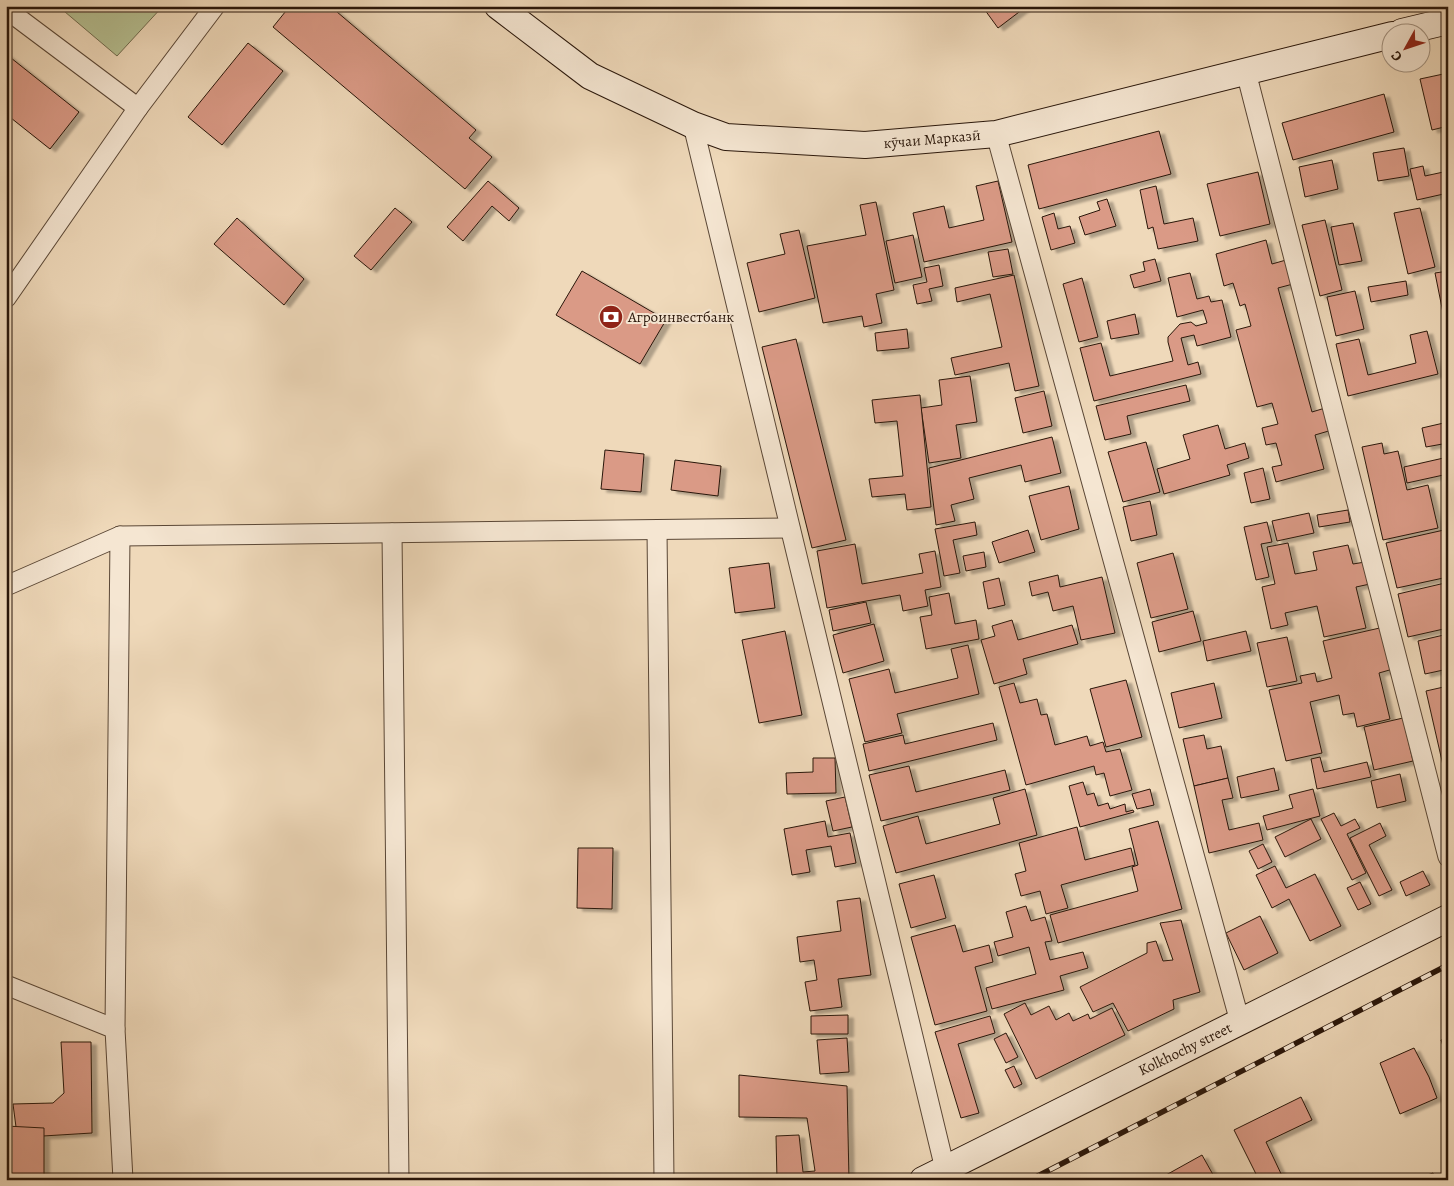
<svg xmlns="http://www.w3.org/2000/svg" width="1454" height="1186" font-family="Alegreya,serif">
	<defs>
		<filter id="shadow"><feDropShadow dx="5.5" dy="3" stdDeviation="1" flood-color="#0004"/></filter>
	</defs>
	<rect width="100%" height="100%" fill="#efd9ba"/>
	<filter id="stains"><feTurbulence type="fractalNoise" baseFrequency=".004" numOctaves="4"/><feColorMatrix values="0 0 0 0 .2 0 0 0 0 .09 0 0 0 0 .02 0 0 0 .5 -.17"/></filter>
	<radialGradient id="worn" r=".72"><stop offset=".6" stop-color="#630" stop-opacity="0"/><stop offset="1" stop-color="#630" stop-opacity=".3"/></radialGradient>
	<path fill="#b6c092" stroke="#706b4e" d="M58,6H163L117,56Z"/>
	<g fill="#da9a86" stroke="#29160a" filter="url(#shadow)">
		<path d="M290,6H330L476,130L469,138L492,157L465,189L273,27Z"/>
		<path d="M982,6H1027L998,28Z"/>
		<path d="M248,43L283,71L222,145L188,117Z"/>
		<path d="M6,54L79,112L50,149L6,114Z"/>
		<path d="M1448,73V126L1432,130L1420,79Z"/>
		<path d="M1384,94L1394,132L1293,160L1282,123Z"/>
		<path d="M1159,131L1171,174L1039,209L1028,165Z"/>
		<path d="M1404,148L1409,176L1378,181L1373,153Z"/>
		<path d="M1332,160L1338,189L1305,197L1299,167Z"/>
		<path d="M1423,166L1425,176L1448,171V193L1417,200L1410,169Z"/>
		<path d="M1258,172L1270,224L1220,236L1207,184Z"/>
		<path d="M488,181L519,208L509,221L492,206L463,241L447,227Z"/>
		<path d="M998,181L1012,242L924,262L913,213L944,206L949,228L984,220L976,186Z"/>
		<path d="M1156,186L1164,224L1193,218L1198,241L1158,249L1153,227L1148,229L1140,190Z"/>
		<path d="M1107,199L1116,226L1085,235L1079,217L1100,210L1097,202Z"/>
		<path d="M876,202L894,290L876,294L882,323L864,327L862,316L823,323L807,246L866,235L860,205Z"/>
		<path d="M395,208L412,222L371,270L354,256Z"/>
		<path d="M1420,208L1435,267L1408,274L1394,213Z"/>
		<path d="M1054,213L1058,229L1070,226L1075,243L1051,250L1042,217Z"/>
		<path d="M237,218L304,279L284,305L214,244Z"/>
		<path d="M1325,220L1342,290L1320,296L1302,225Z"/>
		<path d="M1353,223L1362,261L1339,265L1331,227Z"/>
		<path d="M799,230L815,298L759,312L747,263L785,254L780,234Z"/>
		<path d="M913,235L922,277L895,283L886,241Z"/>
		<path d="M1266,240L1272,264L1286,260L1293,284L1278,288L1312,412L1325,408L1332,430L1315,435L1324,469L1276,482L1272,467L1282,465L1276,443L1266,445L1262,428L1278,424L1272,403L1257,407L1236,330L1251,326L1245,304L1240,306L1233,283L1224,286L1216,254Z"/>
		<path d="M1008,249L1013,274L993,277L988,252Z"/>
		<path d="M1155,259L1161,281L1134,288L1130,275L1145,271L1143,262Z"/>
		<path d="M939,265L943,286L929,289L932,301L917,304L913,285L927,282L924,268Z"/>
		<path d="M582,271L666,320L640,364L556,315Z"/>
		<path d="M1448,271V328H1446L1435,273Z"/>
		<path d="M1190,273L1197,299L1209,296L1211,302L1222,300L1231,337L1197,346L1194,335L1181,338L1188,365L1198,362L1201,374L1094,401L1080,348L1101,343L1110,376L1173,361L1168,342V337L1180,324L1191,322L1196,326L1207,323L1203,310L1177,317L1168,278Z"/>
		<path d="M1014,275L1039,386L1015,391L1009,363L955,375L951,358L1002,347L990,294L957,302L955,288Z"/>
		<path d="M1082,278L1098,337L1079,342L1063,284Z"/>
		<path d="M1406,281L1408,295L1371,302L1368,287Z"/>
		<path d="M1355,291L1364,329L1336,336L1327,297Z"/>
		<path d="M1135,314L1139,334L1111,339L1107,321Z"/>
		<path d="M907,329L909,348L877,351L875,333Z"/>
		<path d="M1427,331L1438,374L1348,396L1336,344L1359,339L1368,375L1416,363L1410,335Z"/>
		<path d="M796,339L846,540L812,548L762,347Z"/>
		<path d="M970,376L977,422L956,425L961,458L929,463L921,408L942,405L939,380Z"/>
		<path d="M1186,385L1190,401L1127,416L1131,434L1105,440L1096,406Z"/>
		<path d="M1044,391L1052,426L1023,433L1015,398Z"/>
		<path d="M920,395L931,507L907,510L905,494L872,497L869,479L903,476L897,421L875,423L872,400Z"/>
		<path d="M1448,422V443L1426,447L1422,428Z"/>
		<path d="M1218,425L1225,449L1245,443L1249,458L1227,465L1230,475L1164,494L1157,469L1190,459L1183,435Z"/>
		<path d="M1052,437L1061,473L1025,482L1021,465L969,478L974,499L951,505L955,521L936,525L929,468Z"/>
		<path d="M1146,442L1160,492L1123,502L1108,452Z"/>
		<path d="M1382,443L1384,454L1398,451L1407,490L1428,485L1438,528L1383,540L1362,447Z"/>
		<path d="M605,450L644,454L641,492L601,489Z"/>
		<path d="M1448,457V474L1407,483L1404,467Z"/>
		<path d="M675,460L721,466L718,496L671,490Z"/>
		<path d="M1263,468L1270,499L1251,503L1244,473Z"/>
		<path d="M1069,486L1079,529L1041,540L1029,496Z"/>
		<path d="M1150,501L1157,535L1131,541L1123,507Z"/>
		<path d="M1348,510L1350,522L1319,527L1317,515Z"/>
		<path d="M1309,513L1314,533L1277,541L1272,521Z"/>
		<path d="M975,522L977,535L953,540L960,573L944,576L935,529Z"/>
		<path d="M1267,522L1272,542L1261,544L1269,577L1256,580L1244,527Z"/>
		<path d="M1028,530L1035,552L999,563L992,542Z"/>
		<path d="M1444,530L1448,544V577L1397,588L1386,543Z"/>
		<path d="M1288,543L1295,574L1317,570L1313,552L1348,545L1353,564L1365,562L1370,584L1356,587L1366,628L1324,637L1317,606L1285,613L1288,625L1271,629L1262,587L1275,584L1267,547Z"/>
		<path d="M855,544L862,584L923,573L919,554L935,551L941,587L925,590L928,606L903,611L900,595L827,608L817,551Z"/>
		<path d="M984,552L986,567L966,571L963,556Z"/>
		<path d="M1173,553L1188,609L1151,618L1137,563Z"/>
		<path d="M769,563L775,608L735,613L729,568Z"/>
		<path d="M1058,575L1060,587L1102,577L1115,633L1081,640L1073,606L1053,611L1048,592L1032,596L1029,582Z"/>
		<path d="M999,578L1005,605L988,609L983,582Z"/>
		<path d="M1445,583L1448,595V628L1408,637L1398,594Z"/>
		<path d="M949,593L955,624L976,620L979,639L926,649L920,617L932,615L929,597Z"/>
		<path d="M866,602L871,623L833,631L829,610Z"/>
		<path d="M1193,611L1201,641L1159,652L1152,622Z"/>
		<path d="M1012,620L1018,640L1072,625L1078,644L1023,659L1027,674L994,684L981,640L995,636L992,626Z"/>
		<path d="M874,624L884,661L843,673L833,635Z"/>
		<path d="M1384,627L1393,669L1379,673L1390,719L1357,727L1354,713L1343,715L1339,695L1310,702L1322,753L1286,761L1269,690L1302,683L1300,676L1315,673L1317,682L1332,678L1323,641Z"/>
		<path d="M785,631L802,715L759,723L742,640Z"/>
		<path d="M1246,631L1251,651L1207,661L1203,641Z"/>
		<path d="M1448,634V669L1425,674L1418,641Z"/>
		<path d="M1287,637L1297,681L1267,687L1257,643Z"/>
		<path d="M968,645L979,694L897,714L902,733L865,742L849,679L889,669L895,693L958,678L951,649Z"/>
		<path d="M1126,680L1142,737L1106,747L1090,689Z"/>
		<path d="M1014,683L1020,703L1037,699L1041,715L1047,714L1055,745L1087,736L1090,746L1103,742L1106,752L1120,749L1132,790L1110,796L1104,773L1096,775L1094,766L1026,785L999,687Z"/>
		<path d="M1214,683L1222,718L1179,728L1171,693Z"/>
		<path d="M1448,686V774H1445L1426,691Z"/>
		<path d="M1403,718L1413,761L1374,770L1364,727Z"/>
		<path d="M993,723L997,740L869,771L863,744L903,735L905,744Z"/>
		<path d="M1204,735L1207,749L1221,746L1228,778L1194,786L1183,739Z"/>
		<path d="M1320,757L1324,772L1367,762L1371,777L1317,789L1311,759Z"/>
		<path d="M813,758H835L836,793L787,794L786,773L813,772Z"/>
		<path d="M909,766L916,792L1005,770L1010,790L881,821L869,775Z"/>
		<path d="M1274,768L1279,790L1241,798L1237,777Z"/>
		<path d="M1400,774L1406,801L1377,808L1371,781Z"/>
		<path d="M1228,778L1233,798L1222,800L1229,830L1259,823L1263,840L1209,853L1194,786Z"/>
		<path d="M1083,782L1087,795L1094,793L1098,806L1108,803L1110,809L1125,804L1126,812L1133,810L1134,812L1080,827L1069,786Z"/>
		<path d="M1025,789L1037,835L896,873L883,826L918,816L926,844L1000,824L993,798Z"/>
		<path d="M1150,789L1154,805L1137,809L1132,794Z"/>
		<path d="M1313,789L1320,816L1267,830L1263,816L1293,808L1289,795Z"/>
		<path d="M845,797L852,827L833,831L826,801Z"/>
		<path d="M1334,813L1341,826L1355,819L1360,828L1347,834L1366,873L1352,880L1321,819Z"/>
		<path d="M1311,819L1321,839L1285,857L1275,837Z"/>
		<path d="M825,821L828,837L850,833L856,863L835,867L831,846L806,850L810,872L792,875L784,829Z"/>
		<path d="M1158,821L1182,909L1058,943L1050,915L1138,891L1132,867L1138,865L1129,829Z"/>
		<path d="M1380,823L1386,836L1369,845L1392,890L1379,896L1350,838Z"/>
		<path d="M1077,827L1085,860L1131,848L1135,865L1061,885L1068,908L1046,914L1040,891L1021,896L1015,874L1026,871L1019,843Z"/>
		<path d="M1263,844L1272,862L1258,869L1249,851Z"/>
		<path d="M578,848H613L612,909L577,908Z"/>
		<path d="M1275,866L1286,888L1315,874L1341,926L1310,941L1289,899L1272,908L1256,875Z"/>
		<path d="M1423,871L1430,885L1406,896L1400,882Z"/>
		<path d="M934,875L946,918L911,928L899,884Z"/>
		<path d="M1360,882L1371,904L1358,910L1347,888Z"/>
		<path d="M860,898L871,975L838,979L842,1007L810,1011L805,982L817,980L814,960L800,962L797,937L841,931L837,901Z"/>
		<path d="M1026,906L1031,921L1045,917L1052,941L1045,942L1050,960L1083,952L1088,968L1060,976L1064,990L992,1009L986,988L1036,974L1029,947L998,956L994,942L1013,937L1006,912Z"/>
		<path d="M1260,916L1278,953L1244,970L1226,933Z"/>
		<path d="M1181,920L1200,992L1173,1000L1174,1009L1128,1031L1113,1003L1093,1012L1080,987L1147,953V943L1156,941L1163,961L1173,960L1160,923Z"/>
		<path d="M955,925L963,952L989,945L993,962L975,967L987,1011L935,1025L911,937Z"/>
		<path d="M1025,1003L1031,1015L1049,1006L1056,1020L1069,1013L1073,1021L1088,1014L1090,1019L1112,1008L1125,1035L1036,1079L1004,1014Z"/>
		<path d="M848,1015V1034H811V1016Z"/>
		<path d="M990,1016L995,1033L958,1044L979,1113L961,1118L935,1032Z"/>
		<path d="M1006,1033L1018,1057L1006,1063L994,1039Z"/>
		<path d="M847,1038L849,1072L820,1074L817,1040Z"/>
		<path d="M1448,1038V1062L1441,1040Z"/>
		<path d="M61,1042H91L92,1133L43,1136L16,1127L13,1104L53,1103L64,1093Z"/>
		<path d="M1414,1048L1429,1077L1437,1098L1400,1114L1380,1063Z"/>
		<path d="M1014,1066L1022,1084L1014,1088L1005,1070Z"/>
		<path d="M739,1075L847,1086L849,1180H777L776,1136L799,1135L803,1172L815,1171L807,1118L739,1117Z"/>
		<path d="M1301,1097L1312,1120L1266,1142L1284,1180H1259L1234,1130Z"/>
		<path d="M6,1126L44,1128V1180H6Z"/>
		<path d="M1202,1155L1216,1180H1157Z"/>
		<path d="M1433,1173L1435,1180H1414Z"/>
	</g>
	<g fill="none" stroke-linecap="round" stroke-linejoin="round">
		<g stroke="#5a4736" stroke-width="21">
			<g id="minor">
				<path d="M6,9L138,108L215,6"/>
				<path d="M1246,72L1448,857"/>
				<path d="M693,125L945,1169"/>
				<path d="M996,134L1240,1022"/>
				<path d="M6,298L138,108"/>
				<path d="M657,530L664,1180"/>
				<path d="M392,533L399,1180"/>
				<path d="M120,536L790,528"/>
				<path d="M6,586L120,536L115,1029"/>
				<path d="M6,985L115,1029L123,1180"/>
			</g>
		</g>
		<g stroke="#29160a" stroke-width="28">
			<g id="secondary">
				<path d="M498,6L590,76L693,125L726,137L865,145L996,134L1392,35"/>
				<path d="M1402,32L1448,21"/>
				<path d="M923,1180L1448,918"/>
			</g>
		</g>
		<use href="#minor" stroke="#f5e6d2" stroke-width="19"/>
		<use href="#secondary" stroke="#f5e6d2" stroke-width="26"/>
		<g stroke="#29160a" stroke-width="5.5">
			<path id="rail" d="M1030,1180L1448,965"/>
		</g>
		<use href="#rail" stroke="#f5e6d2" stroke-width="4" stroke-dasharray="11" stroke-linecap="butt"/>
	</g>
	<defs>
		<g id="bank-disc" transform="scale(1.25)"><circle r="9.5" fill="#8f2418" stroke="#f5e6d2"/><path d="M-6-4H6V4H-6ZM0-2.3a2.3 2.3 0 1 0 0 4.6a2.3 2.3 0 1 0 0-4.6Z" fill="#fff"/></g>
	</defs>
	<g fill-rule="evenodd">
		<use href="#bank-disc" x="611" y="317"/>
	</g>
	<g text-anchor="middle" stroke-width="4" stroke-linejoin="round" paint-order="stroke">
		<g font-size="15" fill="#29160a" stroke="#f5e6d2">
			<text transform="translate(932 139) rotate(-5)" y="5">кӯчаи Марказӣ</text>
			<text transform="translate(1185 1049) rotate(-26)" y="5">Kolkhochy street</text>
		</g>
		<g font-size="15" fill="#29160a" stroke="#f5e6d2" text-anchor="start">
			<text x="628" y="322">Агроинвестбанк</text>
		</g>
	</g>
	<rect width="1454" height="1186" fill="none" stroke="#efd9ba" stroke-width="25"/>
	<rect x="8" y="8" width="1439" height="1171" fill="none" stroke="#29160a" stroke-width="2.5"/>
	<rect x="12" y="12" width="1429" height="1161" fill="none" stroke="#29160a"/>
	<g transform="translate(1406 48) rotate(230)"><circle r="24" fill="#f5e6d2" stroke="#a39382"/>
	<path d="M0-4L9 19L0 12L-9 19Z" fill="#8f2418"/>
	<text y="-8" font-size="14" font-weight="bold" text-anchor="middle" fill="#29160a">С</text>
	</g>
	<rect width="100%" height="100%" filter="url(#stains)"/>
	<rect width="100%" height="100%" fill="url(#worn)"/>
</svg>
